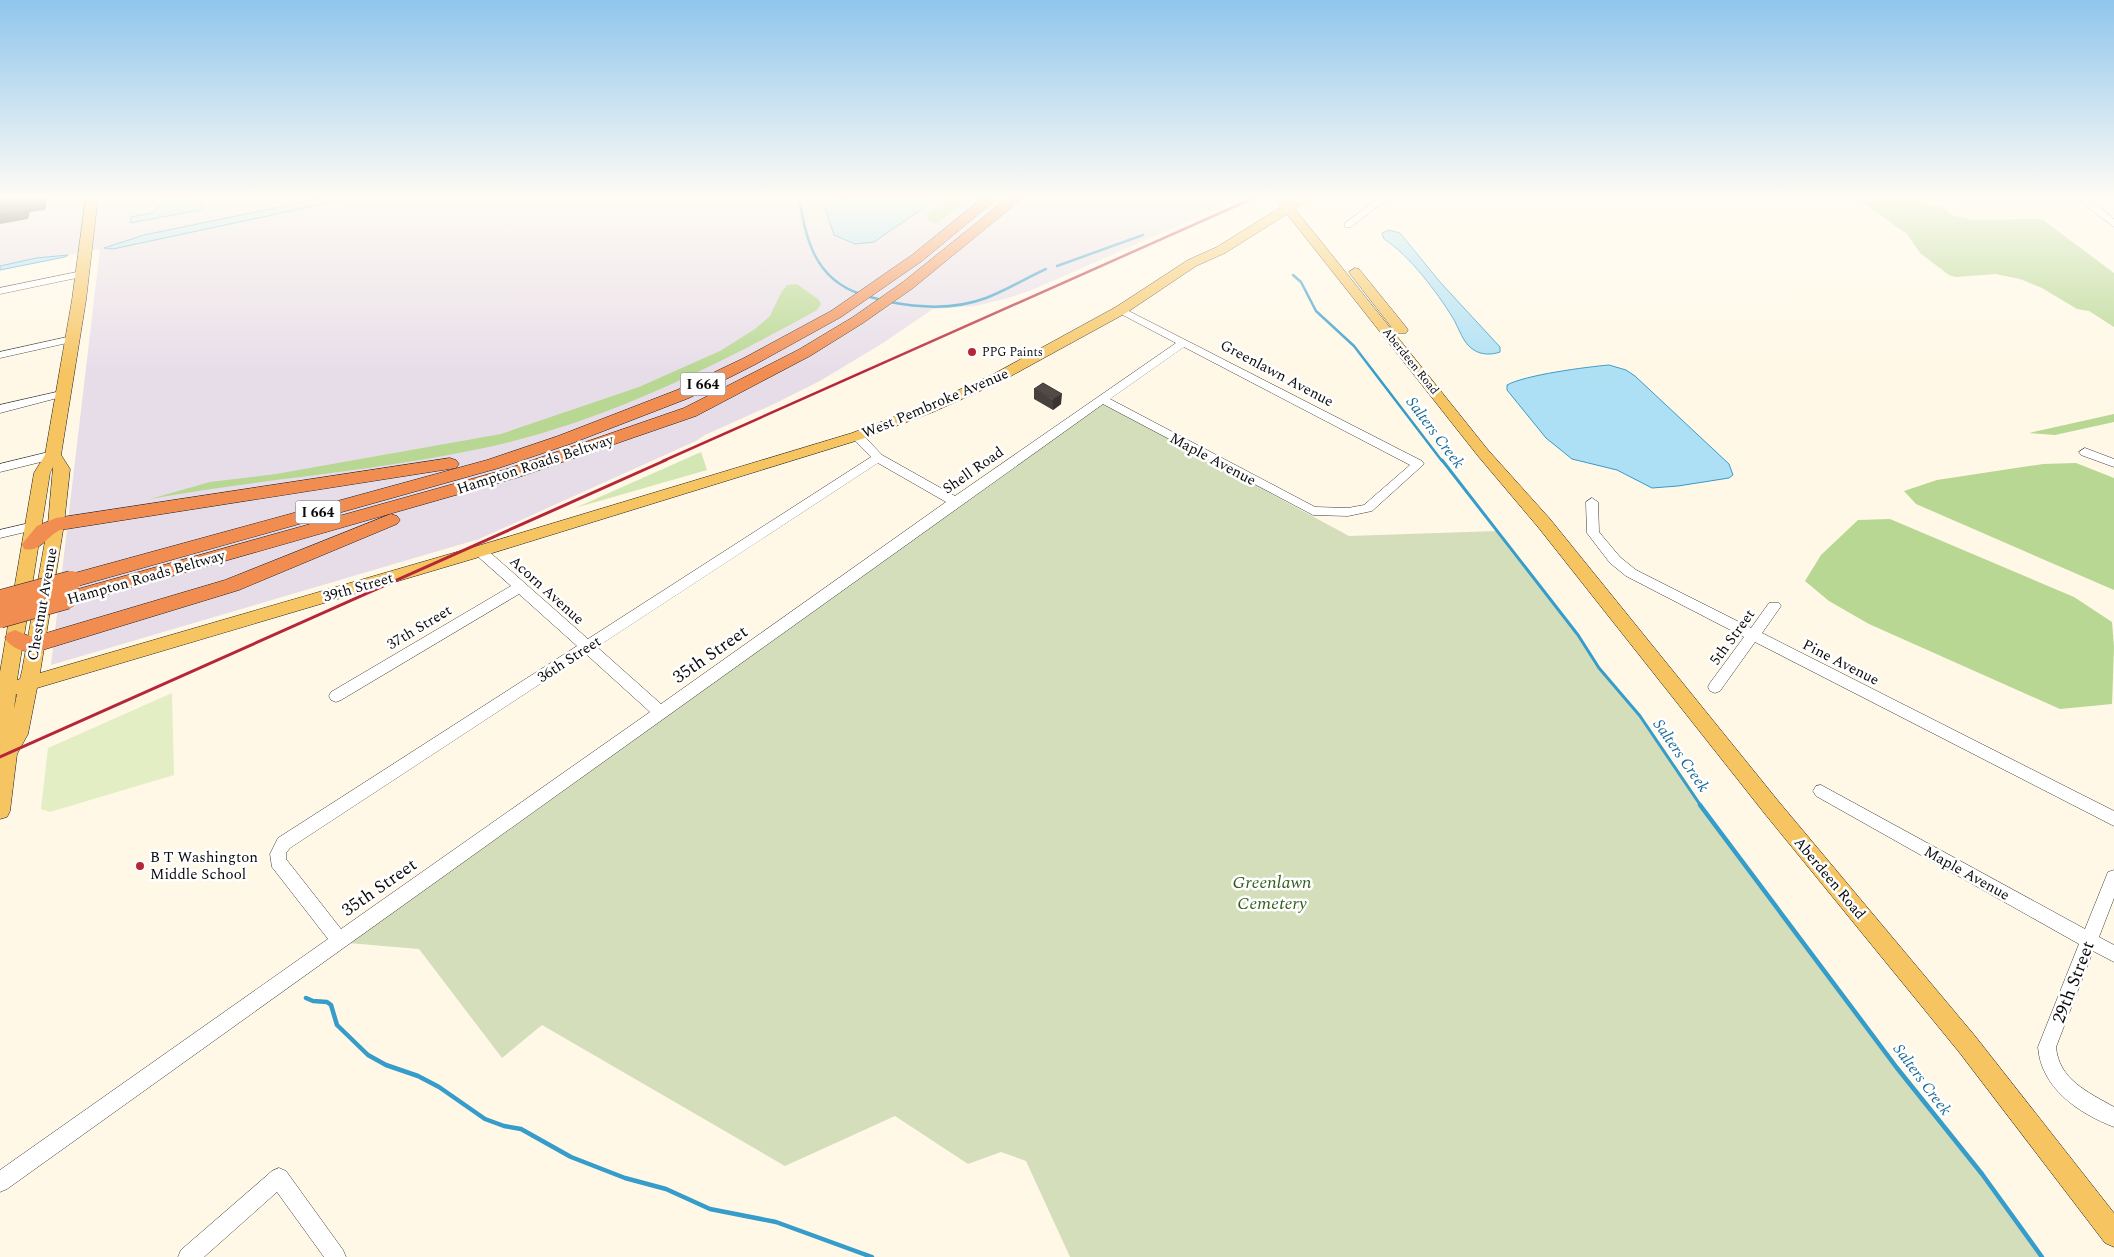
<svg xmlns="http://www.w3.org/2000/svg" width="2114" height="1257" font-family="Spectral,serif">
	<rect width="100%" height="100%" fill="#fff8e7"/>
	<path fill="#e7dde9" d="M0,197H1244L1032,290L1005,299L975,306L933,309L883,343L820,381L772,405L705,435L696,441L479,539L51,665L100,249L0,269Z"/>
	<path fill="#d2e7b3" d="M701,452L707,470L575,508Z"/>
	<g fill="#b7d792">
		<path d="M948,197H972L936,224L927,220L928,213Z"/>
		<path d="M1855,197H1908L1925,205L1943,207L1953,216L1976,220L2042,219L2114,273V327L2089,311L2077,309L2042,288L2020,279L1996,274L1956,277L1949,275L1920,253L1907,234Z"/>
		<path d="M797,284L818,299L821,304L817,310C713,368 597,425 479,449C370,472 259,479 150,499L210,482L276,474L501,434L639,387L720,351L755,329L770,316L782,291L787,285Z"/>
		<path d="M2114,414V422L2055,435L2029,433Z"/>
		<path d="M2076,463L2114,478V590L1916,504L1904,491L1937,480L2043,464Z"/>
		<path d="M1890,519L2074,597L2112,622L2114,647L2112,704L2060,709L1869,624L1829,601L1805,581L1821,555L1858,520Z"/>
	</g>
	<path fill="#d5debb" d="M1103,403L1349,536L1496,531L1578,635L1599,668L1640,716L1691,793L1732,850L1897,1068L1982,1174L2042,1257H1070L1026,1161L1001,1152L968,1164L895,1116L785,1166L542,1025L502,1058L419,949L348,943Z"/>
	<path fill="#e3eec4" d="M172,693L174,775L50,812L41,809L48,748Z"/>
	<g fill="#ade0f4" stroke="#369cca">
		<path d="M202,197V208L200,210L130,223L131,217L152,213L161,204L160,200L163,198Z"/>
		<path d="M329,197H356L113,249L104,248L144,235Z"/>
		<path d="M868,197H939L874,242L855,244L834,235L823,202Z"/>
		<path d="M1389,230L1400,233L1440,282L1500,347V352C1492,355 1481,355 1474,350C1463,344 1459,328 1453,318C1436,291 1410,256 1384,239L1382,233Z"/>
		<path d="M68,255L65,257L0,270V266L36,258Z"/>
		<path d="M1609,365L1626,370L1635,376L1729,464L1733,475L1729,478L1678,486L1652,488L1617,470L1572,459L1546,438L1507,390V385C1525,375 1586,367 1609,365Z"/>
	</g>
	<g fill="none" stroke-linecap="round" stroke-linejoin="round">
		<g stroke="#369cca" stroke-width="2.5">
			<path d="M799,197C806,239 814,278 860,294"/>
			<path d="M1057,266L1143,235"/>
			<path d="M1293,275L1301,282L1316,311L1354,346L1442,461"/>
			<path d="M866,296L882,300"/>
			<path d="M890,302C921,308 957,309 986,298C1007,290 1026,278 1046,269"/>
		</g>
		<path stroke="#369cca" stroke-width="3" d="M1442,460L1578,635L1599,668L1640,716L1701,806"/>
		<g stroke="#369cca" stroke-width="4.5">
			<path d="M1700,805L1897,1068L1982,1174L2042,1257"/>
			<path d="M306,998L313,1001L327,1002L331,1005L337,1025L368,1055L386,1065L418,1076L439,1087L485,1119L504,1126L521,1129L571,1157L625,1178L666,1189L710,1209L776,1222L872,1257"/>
		</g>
		<g stroke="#3d3d3d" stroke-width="1">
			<g id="minor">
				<path d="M1380,197H1390L1351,227H1345V223Z"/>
				<path d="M1957,197H2087L2114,219V227L2080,201L1961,200Z"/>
				<path d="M82,271L86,272V276L0,294V288Z"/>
				<path d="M1121,307L1422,461L1424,464L1372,511L1348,516L1313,515L1103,404L7,1189L0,1192V1170L328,939L272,867L270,854L278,838L577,646L519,594L341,700L336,702L331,700L329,696L331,692L511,586L475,554L474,551L475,548H485L588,639L871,457L853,439L851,436L853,433H861L882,455L955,496L1176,343L1117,312L1116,310L1117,308ZM1184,347L1410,465L1364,505L1348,508L1315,507L1110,399ZM878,463L946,502L661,704L597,647ZM586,654L650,712L341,929L286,859V853L290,848Z"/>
				<path d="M72,336L77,339L76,341L0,358V352Z"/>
				<path d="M61,391L65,392L67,394L65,396L0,413V405Z"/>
				<path d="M2085,448L2114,459V467L2081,455L2079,452Z"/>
				<path d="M53,451L57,452L59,455L57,458L0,472V464Z"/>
				<path d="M1592,498L1598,502L1599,532L1620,557L1636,570L1751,628L1769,603H1779L1781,606L1762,633L2114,811V826L1755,642L1720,691L1715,693L1710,691L1708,687L1710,683L1744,637L1626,576L1610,563L1587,533L1586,502Z"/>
				<path d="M34,522L40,526L38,529L0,538V530Z"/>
				<path d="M1821,785L2085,929L2108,872L2114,870V898L2099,937L2114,945V962L2093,951L2056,1047C2059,1080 2088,1092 2114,1107V1127C2078,1113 2041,1088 2038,1047L2079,944L1816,796L1813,791L1816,786Z"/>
				<path d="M279,1168L286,1171L343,1250L346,1257H324L277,1192L204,1257H178L181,1250L272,1171Z"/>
			</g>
		</g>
		<g stroke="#1b1b1b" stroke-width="1">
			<g id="major">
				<path d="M86,197H98L86,300L61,455L70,469L64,524L40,673L474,547L852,433L923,406L990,376L1116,307L1188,260L1217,247L1281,207L1273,197H1285L1289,202L1297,197H1312L1295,209L1488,450L1550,519L1779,802L1975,1036L2114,1213V1247L2105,1243L1959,1052L1765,814L1538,527L1478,456L1287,214L1225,253L1196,266L1126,313L1000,382L933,412L862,439L486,555L37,688L28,734L17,754L10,811L7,817L0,819V672L34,473L45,455L72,300ZM53,467L48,524L22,671L20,679L17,680L50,473ZM16,694H17L14,709Z"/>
				<path d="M1355,268L1359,269L1406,327L1408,330L1406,333H1396L1351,275L1349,272Z"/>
			</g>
		</g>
		<g stroke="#1b1b1b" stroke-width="1">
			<g id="highway">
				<path d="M984,197H999L922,261L841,317L756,364L689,398L570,444L499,468L71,588L64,586L61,581L64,576L71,574L487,460L558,436L677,390L744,358L831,311L912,255Z"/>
				<path d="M1009,197H1024L913,288L863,323L810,356L696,416L519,477L67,606L60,604L57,599L60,594L67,592L507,469L684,408L798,350L853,317L903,282Z"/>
				<path d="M450,458L456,460L459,464L456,468L60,530C47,536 40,553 24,549L22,544L37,526L56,518Z"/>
				<path d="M391,514L397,516L400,520L397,524L239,590L36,652C24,652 11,649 5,638L8,633L15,630L29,636H36L225,580Z"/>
			</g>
		</g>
		<use href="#minor" fill="#fff" fill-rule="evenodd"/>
		<use href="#major" fill="#f6c460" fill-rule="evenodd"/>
		<use href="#highway" fill="#f28d52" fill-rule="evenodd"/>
		<path stroke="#b62639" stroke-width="2.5" d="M663,461L1256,197"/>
		<path stroke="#b62639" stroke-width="3" d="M0,757L666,460"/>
		<g stroke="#1b1b1b" stroke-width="21" stroke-linecap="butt">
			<g id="highway-bridge">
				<path d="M0,600L71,581"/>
				<path d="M0,618L67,599"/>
			</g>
		</g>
		<use href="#highway-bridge" stroke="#f28d52" stroke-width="20"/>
	</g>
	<path fill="#47403d" d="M1034,389L1061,404L1053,410L1034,399Z"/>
	<g fill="#393432">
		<path d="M41,197L47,198L45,210L30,212L28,219L0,224V215Z"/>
		<path d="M1062,394L1061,404L1053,410V399Z"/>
	</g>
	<g fill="#524a47" stroke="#393432">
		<path d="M4,197H41L40,202L24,205L23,211L0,215V198Z"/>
		<path d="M1043,383L1062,394L1053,399L1034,389Z"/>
	</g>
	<linearGradient id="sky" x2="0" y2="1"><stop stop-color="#90c6ed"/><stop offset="0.53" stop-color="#fffcf4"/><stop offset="1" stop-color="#fffcf4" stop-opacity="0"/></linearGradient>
	<rect width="2114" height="373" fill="url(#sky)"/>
	<g fill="#b62639" stroke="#fff" stroke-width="2">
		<circle cx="972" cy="352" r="5"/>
		<circle cx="140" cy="866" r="5"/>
	</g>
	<g text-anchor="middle" stroke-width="5" stroke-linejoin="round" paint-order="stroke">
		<g font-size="12" fill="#0a0a0a" stroke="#fff" text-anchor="start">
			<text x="982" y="356">PPG Paints</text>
		</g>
		<g font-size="12" fill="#0a0a0a" stroke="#fff">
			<text transform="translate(1411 361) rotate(51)" y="4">Aberdeen Road</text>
		</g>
		<g fill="#fff" stroke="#545454" stroke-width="1">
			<rect x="680.5" y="372.5" width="45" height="23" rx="4"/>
			<rect x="295.5" y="500.5" width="45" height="23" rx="4"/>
		</g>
		<g font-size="14" font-weight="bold" fill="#0a0a0a">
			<text x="703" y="389">I 664</text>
			<text x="318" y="517">I 664</text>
		</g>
		<g font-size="15" fill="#0a0a0a" stroke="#fff">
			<text transform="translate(1277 373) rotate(28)" y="5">Greenlawn Avenue</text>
			<text transform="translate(935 403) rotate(-23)" y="5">West Pembroke Avenue</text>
			<text transform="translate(1213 459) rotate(28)" y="5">Maple Avenue</text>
			<text transform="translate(535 464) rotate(-18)" y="5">Hampton Roads Beltway</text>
			<text transform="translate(973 470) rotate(-35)" y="5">Shell Road</text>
			<text transform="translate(146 577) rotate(-16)" y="5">Hampton Roads Beltway</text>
			<text transform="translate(358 587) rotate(-16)" y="5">39th Street</text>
			<text transform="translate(547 590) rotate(42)" y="5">Acorn Avenue</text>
			<text transform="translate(42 604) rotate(-80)" y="5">Chestnut Avenue</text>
			<text transform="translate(419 627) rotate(-31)" y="5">37th Street</text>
			<text transform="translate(1732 637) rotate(-54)" y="5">5th Street</text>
			<text transform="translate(569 659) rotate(-33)" y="5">36th Street</text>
			<text transform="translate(1841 662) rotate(27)" y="5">Pine Avenue</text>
			<text transform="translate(1967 873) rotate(29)" y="5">Maple Avenue</text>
			<text transform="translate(1830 878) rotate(50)" y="5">Aberdeen Road</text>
		</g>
		<g font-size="15" fill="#0a0a0a" stroke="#fff" text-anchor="start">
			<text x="150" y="862">B T Washington<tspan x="150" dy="17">Middle School</tspan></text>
		</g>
		<g font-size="16" font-style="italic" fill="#176a97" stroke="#fff">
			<text transform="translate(1436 432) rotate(53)" y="6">Salters Creek</text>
			<text transform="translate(1682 755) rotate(55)" y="6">Salters Creek</text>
			<text transform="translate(1923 1079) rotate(53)" y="6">Salters Creek</text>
		</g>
		<g font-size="18" fill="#0a0a0a" stroke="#fff">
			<text transform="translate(710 654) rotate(-35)" y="6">35th Street</text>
			<text transform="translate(379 887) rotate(-35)" y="6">35th Street</text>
			<text transform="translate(2073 982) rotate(-69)" y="6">29th Street</text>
		</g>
		<g font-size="18" font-style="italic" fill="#305f1d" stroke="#fff">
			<text x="1272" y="888">Greenlawn<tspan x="1272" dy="21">Cemetery</tspan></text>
		</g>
	</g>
</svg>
